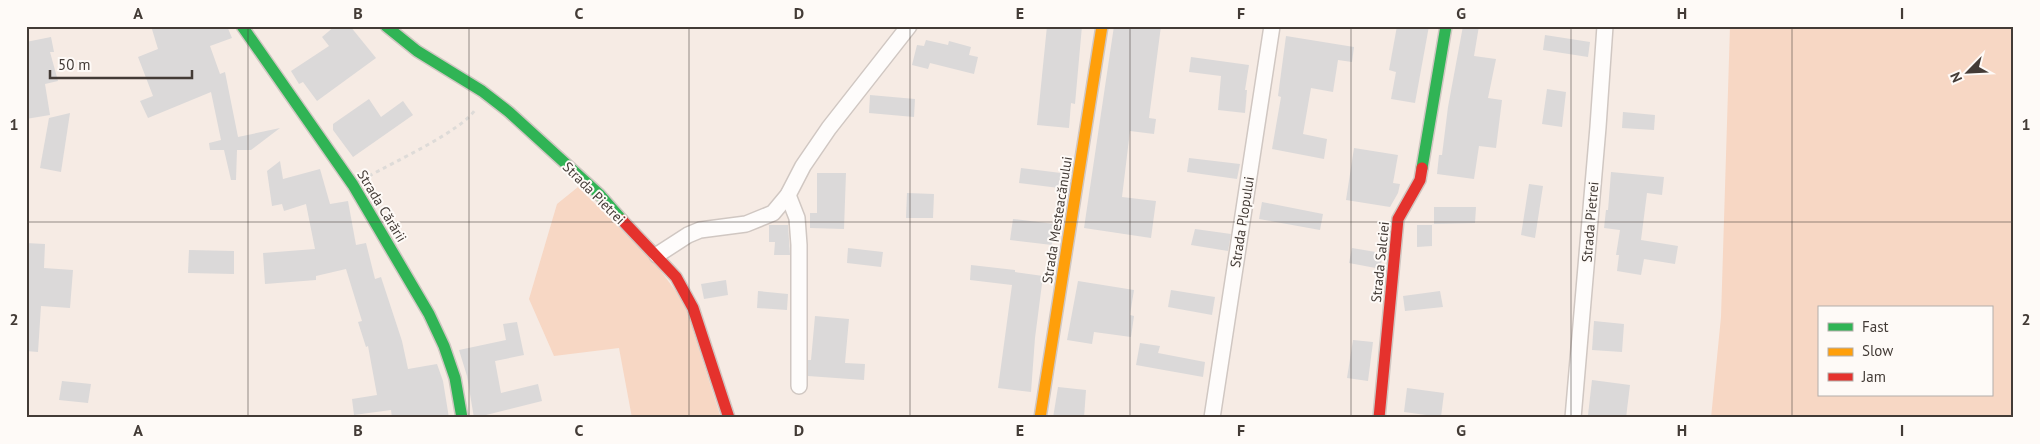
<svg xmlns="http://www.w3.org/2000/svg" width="2040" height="444" font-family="'PT Sans',sans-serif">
	<rect width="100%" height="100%" fill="#f6ebe4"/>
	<g fill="#f7d7c4" fill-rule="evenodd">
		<path d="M1730,26H2014V418H1711L1721,317ZM1819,308H1991V395H1819Z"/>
		<path d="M578,187L654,262L684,302L721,418H632L619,348L554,356L529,299L557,204Z"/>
	</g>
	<g fill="#dbd9d9">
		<path d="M151,26H227L232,38L210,46L220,74L225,72L238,137L280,128L251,150H237L236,180H231L224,150H210L209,143L221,140L211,92L148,118L140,101L153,96L138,57L158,49Z"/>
		<path d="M335,26H350L376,58L317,101L303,82L299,84L291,71L329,46L322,37Z"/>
		<path d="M1047,26H1082L1075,104L1071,103L1069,128L1037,125Z"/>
		<path d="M1114,26H1161L1149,118L1156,119L1154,134L1130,131L1122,197L1156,201L1151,238L1084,228Z"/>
		<path d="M1397,26H1429L1415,103L1391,99L1396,72L1389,70Z"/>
		<path d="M1463,26H1479L1474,56L1496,59L1488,98L1502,100L1496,148L1479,146L1474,179L1437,174L1439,155H1442L1448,107Z"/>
		<path d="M1545,35L1590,42L1588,57L1543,50Z"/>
		<path d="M1286,36L1354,47L1352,62L1338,60L1333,92L1311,88L1303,134L1327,139L1324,159L1272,149L1281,97L1278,96Z"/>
		<path d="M51,37L54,52H50L58,81L45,84L50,115L26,119V42Z"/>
		<path d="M926,40L948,45L949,41L971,47L969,55L978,57L974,74L930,63L928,69L912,65L917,45L924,46Z"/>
		<path d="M1191,57L1249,65L1245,90H1247L1245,113L1218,110L1221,76L1189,72Z"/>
		<path d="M1547,89L1566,92L1562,127L1542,124Z"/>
		<path d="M870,95L915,99L914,117L869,113Z"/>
		<path d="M369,99L381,117L403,101L413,115L353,157L333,130V124Z"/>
		<path d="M1623,112L1655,115L1654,130L1622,128Z"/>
		<path d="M70,113L61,172L40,168L49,118Z"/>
		<path d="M1354,148L1398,155L1393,183L1400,184L1398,193L1390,207L1346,200Z"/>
		<path d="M1189,158L1240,164L1237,179L1187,172Z"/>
		<path d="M280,161L283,179L320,169L330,204L348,201L356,245L366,243L375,279L381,277L402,341L408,369L437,364L443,381L449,418H392L391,410L354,415L352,399L377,395L368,346L366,347L358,322L362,321L346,269L316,276V280L265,284L263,253L315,249L306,204L284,211L282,204L272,206L267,171Z"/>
		<path d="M1021,168L1061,173L1059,188L1019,183Z"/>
		<path d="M1611,172L1664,177L1662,195L1647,193L1641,240L1678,246L1675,264L1644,259L1641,275L1617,271L1619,255H1616L1620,230L1604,228L1606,210H1608Z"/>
		<path d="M817,173H846L844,229L810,228V213H817Z"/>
		<path d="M1529,184L1543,186L1535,238L1521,235Z"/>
		<path d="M907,193L934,194L933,218H906Z"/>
		<path d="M1262,202L1323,214L1320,230L1259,219Z"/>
		<path d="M1434,207H1476L1475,223L1434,224Z"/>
		<path d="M1013,219L1055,224L1052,245L1010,240Z"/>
		<path d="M769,225H788L790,255H774L775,242H769Z"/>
		<path d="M1417,225H1432V246L1417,247Z"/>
		<path d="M1195,229L1231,234L1228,251L1191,245Z"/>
		<path d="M26,243L45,244L44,268L73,270L70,308L41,306L38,352L26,351Z"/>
		<path d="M848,248L883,252L881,267L847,263Z"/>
		<path d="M1352,248L1382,253L1381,269L1349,263Z"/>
		<path d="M189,250L234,251V274L188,273Z"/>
		<path d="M971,265L1015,270V272L1043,276L1035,338L1031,392L998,388L1012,285L970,280Z"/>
		<path d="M726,280L728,295L704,299L701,284Z"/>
		<path d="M1078,281L1134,290L1130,315L1134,316L1131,337L1094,332L1092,344L1067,340Z"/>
		<path d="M1171,290L1215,297L1212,315L1168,307Z"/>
		<path d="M758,291L788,294L787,310L757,308Z"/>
		<path d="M1440,291L1443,307L1405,311L1403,296Z"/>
		<path d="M815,316L849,319L845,363L865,364L864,380L808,376V360H811Z"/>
		<path d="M1594,321L1624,324L1622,352L1592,350Z"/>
		<path d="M517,322L524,355L495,361L501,393L538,384L542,401L474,418L467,376L459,350L506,340L503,324Z"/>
		<path d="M1353,340L1373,342L1368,381L1347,378Z"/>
		<path d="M1140,343L1160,346L1158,353L1205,362L1203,377L1136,365Z"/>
		<path d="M1592,380L1630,385L1626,418L1588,415Z"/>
		<path d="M62,381L91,384L88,403L59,400Z"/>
		<path d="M1058,387L1086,390L1084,418H1053Z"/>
		<path d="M1407,388L1444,393L1441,417L1404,412Z"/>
	</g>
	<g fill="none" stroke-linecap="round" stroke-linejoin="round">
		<g stroke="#d0c7c2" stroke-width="18">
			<g id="street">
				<path d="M788,195L797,218L799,245V386"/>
				<path d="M657,255L688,235L700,230L746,224L773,213L788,195L803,166L829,128L909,26"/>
				<path d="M1212,418L1272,26"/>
				<path d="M1573,418L1598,127L1605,26"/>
			</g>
		</g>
		<g stroke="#d0c7c2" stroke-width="14">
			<g id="fast">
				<path d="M242,26L353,185L429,314L444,346L455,378L462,418"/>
				<path d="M386,26L417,51L482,91L509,112L599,194L622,220"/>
				<path d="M1422,168L1446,26"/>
			</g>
		</g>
		<g stroke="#d0c7c2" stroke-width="14">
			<path id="slow" d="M1040,418L1102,26"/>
		</g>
		<g stroke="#d0c7c2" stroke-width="14">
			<g id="jam">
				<path d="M622,220L676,277L693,308L729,418"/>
				<path d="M1379,418L1398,219L1420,180L1422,168"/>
			</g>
		</g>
		<path stroke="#dedbd8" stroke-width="3" stroke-dasharray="4 4" stroke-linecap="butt" d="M369,176C394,162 461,131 475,110"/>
		<use href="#street" stroke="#fefcfb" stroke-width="15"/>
		<use href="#fast" stroke="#30b455" stroke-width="11"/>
		<use href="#slow" stroke="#ff9f0a" stroke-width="11"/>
		<use href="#jam" stroke="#e5322d" stroke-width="11"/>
	</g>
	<path fill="none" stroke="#433b36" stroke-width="1" stroke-opacity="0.55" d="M248,26V418M469,26V418M689,26V418M910,26V418M1130,26V418M1351,26V418M1571,26V418M1792,26V418M26,222H2014"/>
	<g text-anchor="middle" stroke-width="4" stroke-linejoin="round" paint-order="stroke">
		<g font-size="14" fill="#433b36" stroke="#fefaf7">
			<text transform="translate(594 193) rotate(45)" y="5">Strada Pietrei</text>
			<text transform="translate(382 206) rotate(59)" y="5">Strada Cărării</text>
			<text transform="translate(1057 220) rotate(-81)" y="5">Strada Mesteacănului</text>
			<text transform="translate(1242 222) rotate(-81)" y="5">Strada Plopului</text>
			<text transform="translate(1590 222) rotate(-85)" y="5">Strada Pietrei</text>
			<text transform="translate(1380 262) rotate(-84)" y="5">Strada Salciei</text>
		</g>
	</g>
	<rect width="2040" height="444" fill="none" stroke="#fefaf7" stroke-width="55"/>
	<rect x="1818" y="306" width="175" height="90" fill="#fefaf7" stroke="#b3aeaa"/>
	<rect x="1828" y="323" width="25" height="8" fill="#30b455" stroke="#b3aeaa"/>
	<text x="1862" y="332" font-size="15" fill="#433b36">Fast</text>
	<rect x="1828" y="348" width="25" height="8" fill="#ff9f0a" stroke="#b3aeaa"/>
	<text x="1862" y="356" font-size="15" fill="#433b36">Slow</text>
	<rect x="1828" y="373" width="25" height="8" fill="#e5322d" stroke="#b3aeaa"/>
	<text x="1862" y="382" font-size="15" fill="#433b36">Jam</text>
	<g transform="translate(1968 72) rotate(246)" stroke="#fefaf7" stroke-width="4" paint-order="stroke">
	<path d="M0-4L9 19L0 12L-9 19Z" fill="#433b36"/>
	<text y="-8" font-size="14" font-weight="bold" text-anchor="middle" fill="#433b36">N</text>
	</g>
	<path d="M50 70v8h142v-8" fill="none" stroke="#433b36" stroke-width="2.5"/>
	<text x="58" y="70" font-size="15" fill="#433b36" stroke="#fefaf7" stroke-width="4" paint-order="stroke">50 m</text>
	<rect x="28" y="28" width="1984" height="388" fill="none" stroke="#433b36" stroke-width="2"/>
	<g font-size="16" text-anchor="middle" font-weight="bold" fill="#433b36">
		<text x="138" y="19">A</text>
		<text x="358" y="19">B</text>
		<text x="579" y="19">C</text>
		<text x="799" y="19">D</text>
		<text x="1020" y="19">E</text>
		<text x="1241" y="19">F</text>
		<text x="1461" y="19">G</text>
		<text x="1682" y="19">H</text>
		<text x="1902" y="19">I</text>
		<text x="14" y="130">1</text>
		<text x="2026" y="130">1</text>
		<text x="14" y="325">2</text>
		<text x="2026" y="325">2</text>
		<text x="138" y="436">A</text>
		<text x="358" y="436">B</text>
		<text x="579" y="436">C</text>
		<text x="799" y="436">D</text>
		<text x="1020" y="436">E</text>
		<text x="1241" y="436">F</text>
		<text x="1461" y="436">G</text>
		<text x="1682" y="436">H</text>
		<text x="1902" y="436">I</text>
	</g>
</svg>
